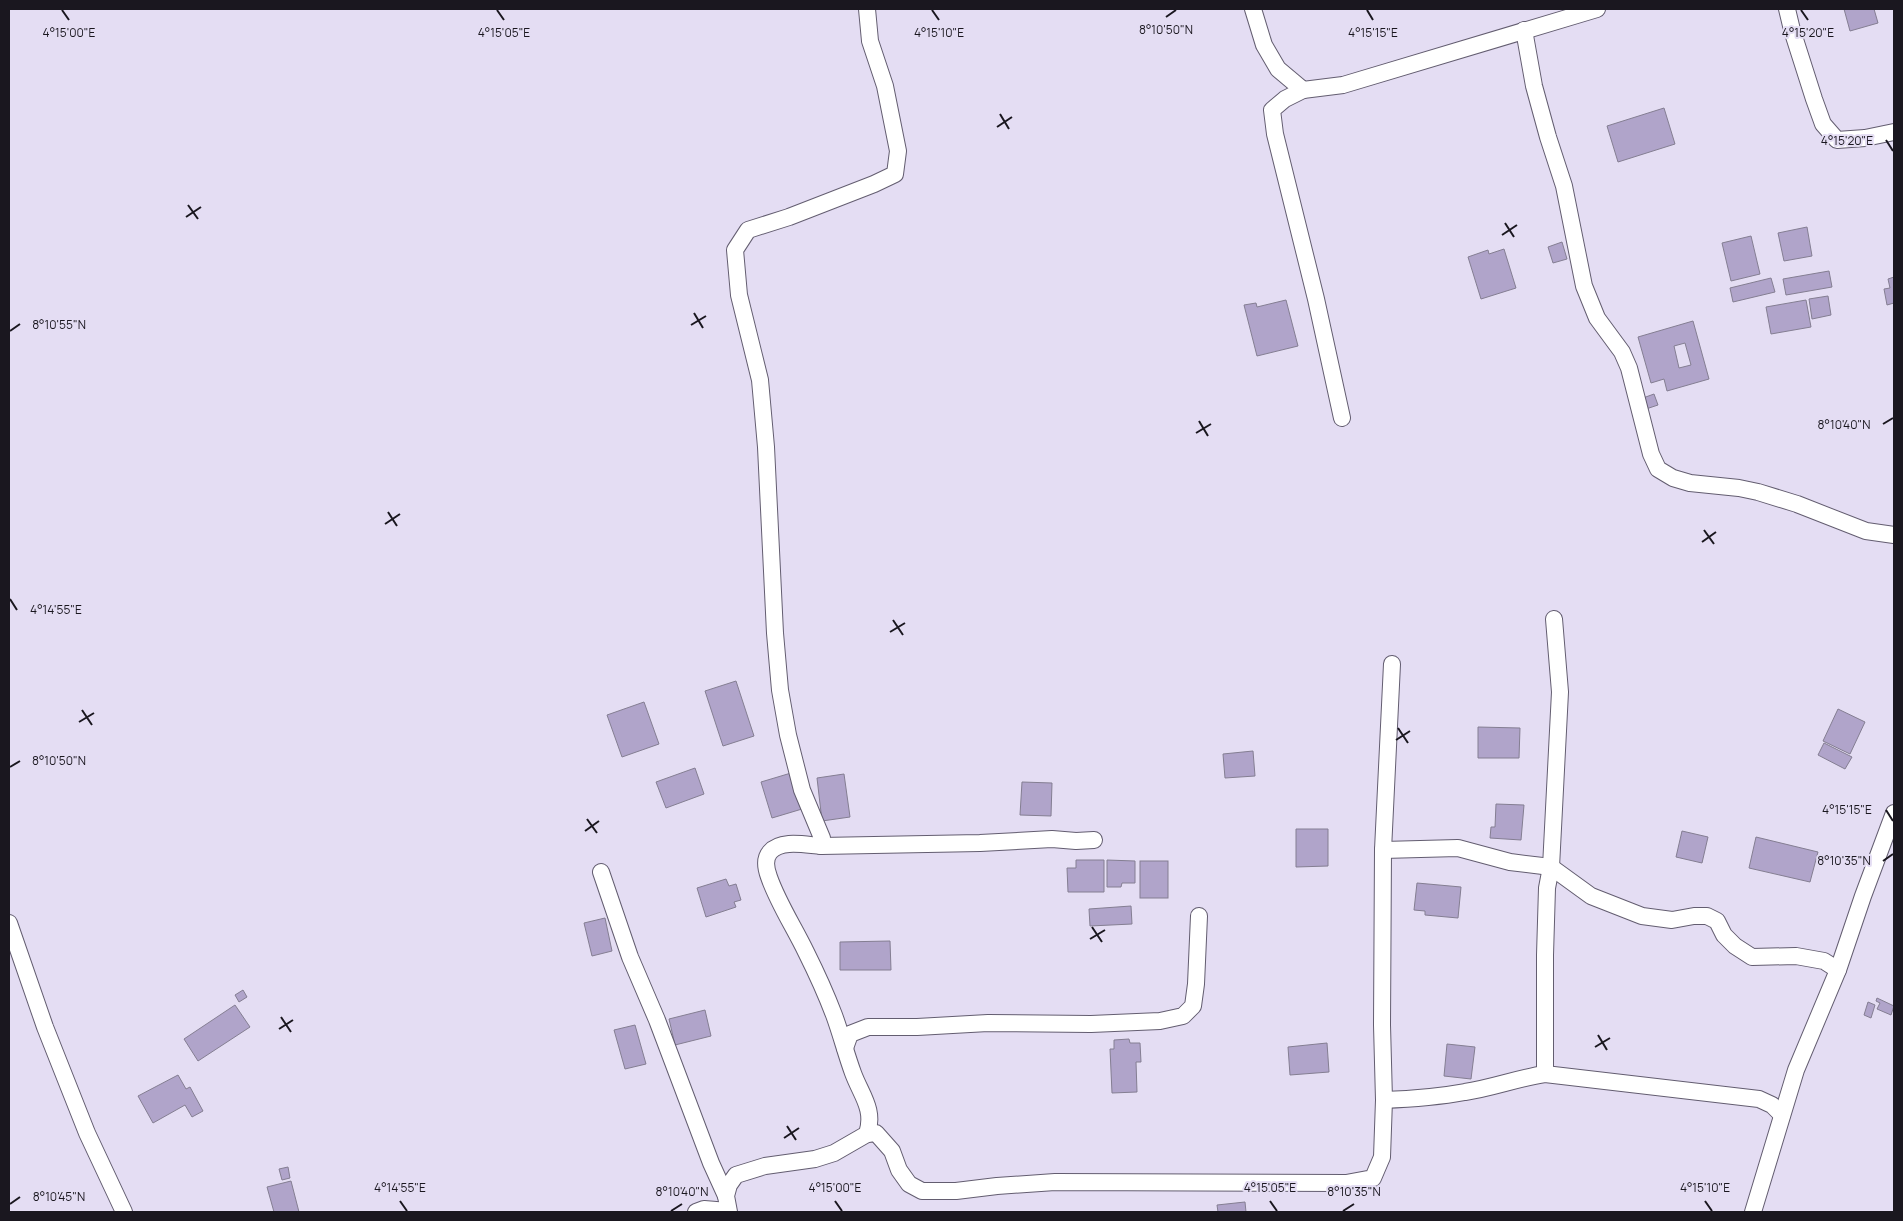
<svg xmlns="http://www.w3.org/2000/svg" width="1903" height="1221" font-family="Manrope,sans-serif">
	<rect width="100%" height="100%" fill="#e4ddf3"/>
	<g fill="#b0a4ca" stroke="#847e92" fill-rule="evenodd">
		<path d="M1844,9H1874L1878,23L1850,31Z"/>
		<path d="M1664,108L1675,144L1618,162L1607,126Z"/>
		<path d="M1807,227L1812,256L1784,261L1778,233Z"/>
		<path d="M1751,236L1760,274L1731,281L1722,243Z"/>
		<path d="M1562,242L1567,259L1553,263L1548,247Z"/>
		<path d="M1504,249L1516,288L1481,299L1468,257L1488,250L1489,254Z"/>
		<path d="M1829,271L1832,287L1786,295L1783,279Z"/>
		<path d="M1894,277V306V303L1887,305L1884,289L1890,288L1888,279Z"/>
		<path d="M1771,278L1775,292L1733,302L1730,288Z"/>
		<path d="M1828,296L1831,315L1812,319L1809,299Z"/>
		<path d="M1286,300L1298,346L1257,356L1244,305L1256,303L1257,307Z"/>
		<path d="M1806,300L1811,327L1771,334L1766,307Z"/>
		<path d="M1693,321L1709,379L1667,391L1664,379L1651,383L1638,337ZM1685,343L1691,365L1679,368L1674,346Z"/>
		<path d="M1654,394L1658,405L1646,409L1643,398Z"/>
		<path d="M736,681L754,736L723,746L705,691Z"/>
		<path d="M644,702L659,744L622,757L607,715Z"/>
		<path d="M1838,709L1865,722L1850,754L1823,741Z"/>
		<path d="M1478,727L1520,728L1519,758H1478Z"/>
		<path d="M1824,743L1852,757L1845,769L1818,755Z"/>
		<path d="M1253,751L1255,776L1225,778L1223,754Z"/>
		<path d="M695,768L704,794L666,808L656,782Z"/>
		<path d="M791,773L802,809L772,818L761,782Z"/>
		<path d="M844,774L850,817L822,821L817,778Z"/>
		<path d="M1022,782L1052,783L1051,816L1020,815Z"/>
		<path d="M1496,804L1524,805L1521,840L1490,838L1491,827H1495Z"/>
		<path d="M1296,829H1328V866L1296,867Z"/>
		<path d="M1682,831L1708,837L1702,863L1676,857Z"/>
		<path d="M1756,837L1818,852L1810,882L1749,868Z"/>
		<path d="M1076,860H1104V892H1068L1067,868H1076Z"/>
		<path d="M1107,860L1135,861V883H1122L1121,887H1107Z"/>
		<rect x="1140" y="861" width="28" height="37"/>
		<path d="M726,879L729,886L736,884L741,900L734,902L736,907L706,917L697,888Z"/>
		<path d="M1417,883L1461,887L1458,918L1425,915V911L1414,910Z"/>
		<path d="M1131,906L1132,924L1090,926L1089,909Z"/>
		<path d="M605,918L612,951L592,956L584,923Z"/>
		<path d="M890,941L891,970H840V942Z"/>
		<path d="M243,990L247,997L239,1002L235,995Z"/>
		<path d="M1877,998L1894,1006L1891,1015L1877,1009L1880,1003L1876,1001Z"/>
		<path d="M1868,1002L1875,1005L1871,1018L1864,1015Z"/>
		<path d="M235,1005L250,1027L198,1061L184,1039Z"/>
		<path d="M705,1010L711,1036L675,1045L669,1019Z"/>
		<path d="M635,1025L646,1064L625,1069L614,1030Z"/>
		<path d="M1129,1039L1130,1043H1140L1141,1062H1136L1137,1092L1112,1093L1110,1049H1114V1040Z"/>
		<path d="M1327,1043L1329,1072L1290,1075L1288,1047Z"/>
		<path d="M1447,1044L1475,1047L1471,1079L1444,1076Z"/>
		<path d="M178,1075L186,1089L190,1087L203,1111L192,1117L185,1105L153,1123L138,1096Z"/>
		<path d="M288,1167L290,1178L282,1180L279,1169Z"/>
		<path d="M291,1181L299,1212H274L267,1187Z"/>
		<path d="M1245,1202L1246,1212H1218L1217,1205Z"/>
	</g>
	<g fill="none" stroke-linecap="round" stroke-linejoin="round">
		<g stroke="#635d70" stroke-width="18">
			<g id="minor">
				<path d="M1253,9L1264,45L1278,69L1303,90L1343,85L1597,9"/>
				<path d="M1787,9L1792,30L1814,99L1823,124L1837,140L1865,138L1894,132"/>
				<path d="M1524,30L1534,86L1548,137L1564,186L1584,286L1597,318L1622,352L1629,368L1651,454L1658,469L1673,478L1690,483L1739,488L1758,492L1797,504L1866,531L1894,535"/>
				<path d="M1303,90L1285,99L1272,110L1275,134L1316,299L1342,418"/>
				<path d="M821,846L980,843L1052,839L1076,841L1094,840"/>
				<path d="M1383,850L1458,848L1510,862L1551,867L1591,896L1642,916L1672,920L1694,916H1707L1717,921L1724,935L1735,946L1752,957L1796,956L1824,961L1838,970"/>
				<path d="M601,872L630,957L657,1020L711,1163L726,1196"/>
				<path d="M9,923L45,1027L87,1133L124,1212"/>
				<path d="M845,1048L850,1034L868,1027H917L988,1023L1091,1024L1160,1021L1183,1016L1193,1006L1196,984L1199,916"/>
				<path d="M1545,1074V955L1547,888L1551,867L1560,692L1554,619"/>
				<path d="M1384,1100C1411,1099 1438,1097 1465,1092C1492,1088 1518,1078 1545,1074L1759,1099L1772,1105L1782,1115"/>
				<path d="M867,1134L876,1133L892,1151L899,1170L909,1184L922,1191H956L997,1186L1055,1182L1346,1183L1373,1178L1382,1157L1384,1100L1382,1025L1383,850L1392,664"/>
				<path d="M696,1212L704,1209L728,1211"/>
				<path d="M729,1212L726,1196L729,1185L736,1175L765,1166L815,1159L834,1153L867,1134C875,1109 861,1095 853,1073C846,1054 841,1034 834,1015C826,994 816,972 806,952C794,927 778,903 769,877C766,869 764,859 770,852C781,839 806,845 821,846L822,838L802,790L788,735L780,690L775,633L766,447L760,380L739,295L735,250L748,230L789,217L874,184L895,174L898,151L885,86L870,41L867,9"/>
				<path d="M1753,1212L1796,1070L1838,970L1863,896L1894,813"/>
			</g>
		</g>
		<use href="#minor" stroke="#fff" stroke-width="16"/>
	</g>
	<path fill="none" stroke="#1a171f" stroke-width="2" d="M62,10L69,20M497,10L504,20M932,10L939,20M1367,10L1373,20M1801,10L1808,20M1166,17L1176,10M1000,114L1009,129M997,127L1012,117M1886,140L1893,151M188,205L198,219M186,217L201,207M1505,223L1514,237M1502,235L1517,225M694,313L703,328M691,325L706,316M10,331L20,324M1199,421L1208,436M1883,424L1893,418M1196,433L1211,424M388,512L397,526M385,524L400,514M1704,530L1714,544M1702,542L1716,532M10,599L17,610M893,620L903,635M890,632L905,623M82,710L92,725M79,722L94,713M1398,728L1408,743M1396,740L1410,731M10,767L20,761M1886,810L1893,821M587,819L597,833M585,831L599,821M1883,861L1893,854M1092,927L1102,942M1090,939L1105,930M281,1017L291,1032M279,1029L293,1020M1598,1035L1607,1050M1595,1047L1610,1038M787,1126L796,1140M784,1138L799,1128M400,1201L407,1211M835,1201L842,1211M1270,1201L1277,1211M1705,1201L1712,1211M10,1204L20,1197M671,1211L682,1204M1343,1211L1354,1204"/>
	<g font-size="12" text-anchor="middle" fill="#1a171f" stroke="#e4ddf3" stroke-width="4" stroke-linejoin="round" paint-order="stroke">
		<text x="1166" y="34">8°10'50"N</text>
		<text x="1808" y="37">4°15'20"E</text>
		<text x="69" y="37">4°15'00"E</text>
		<text x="504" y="37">4°15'05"E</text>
		<text x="939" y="37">4°15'10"E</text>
		<text x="1373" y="37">4°15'15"E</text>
		<text x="1847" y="145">4°15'20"E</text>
		<text x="59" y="329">8°10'55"N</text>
		<text x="1844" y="429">8°10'40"N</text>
		<text x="56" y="614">4°14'55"E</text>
		<text x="59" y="765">8°10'50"N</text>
		<text x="1847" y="814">4°15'15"E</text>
		<text x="1844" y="865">8°10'35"N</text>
		<text x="400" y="1192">4°14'55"E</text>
		<text x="835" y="1192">4°15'00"E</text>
		<text x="1270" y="1192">4°15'05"E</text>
		<text x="1705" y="1192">4°15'10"E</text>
		<text x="682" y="1196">8°10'40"N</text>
		<text x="1354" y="1196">8°10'35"N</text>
		<text x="59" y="1201">8°10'45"N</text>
	</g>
	<rect width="1903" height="1221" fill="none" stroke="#1a171f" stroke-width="20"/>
</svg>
